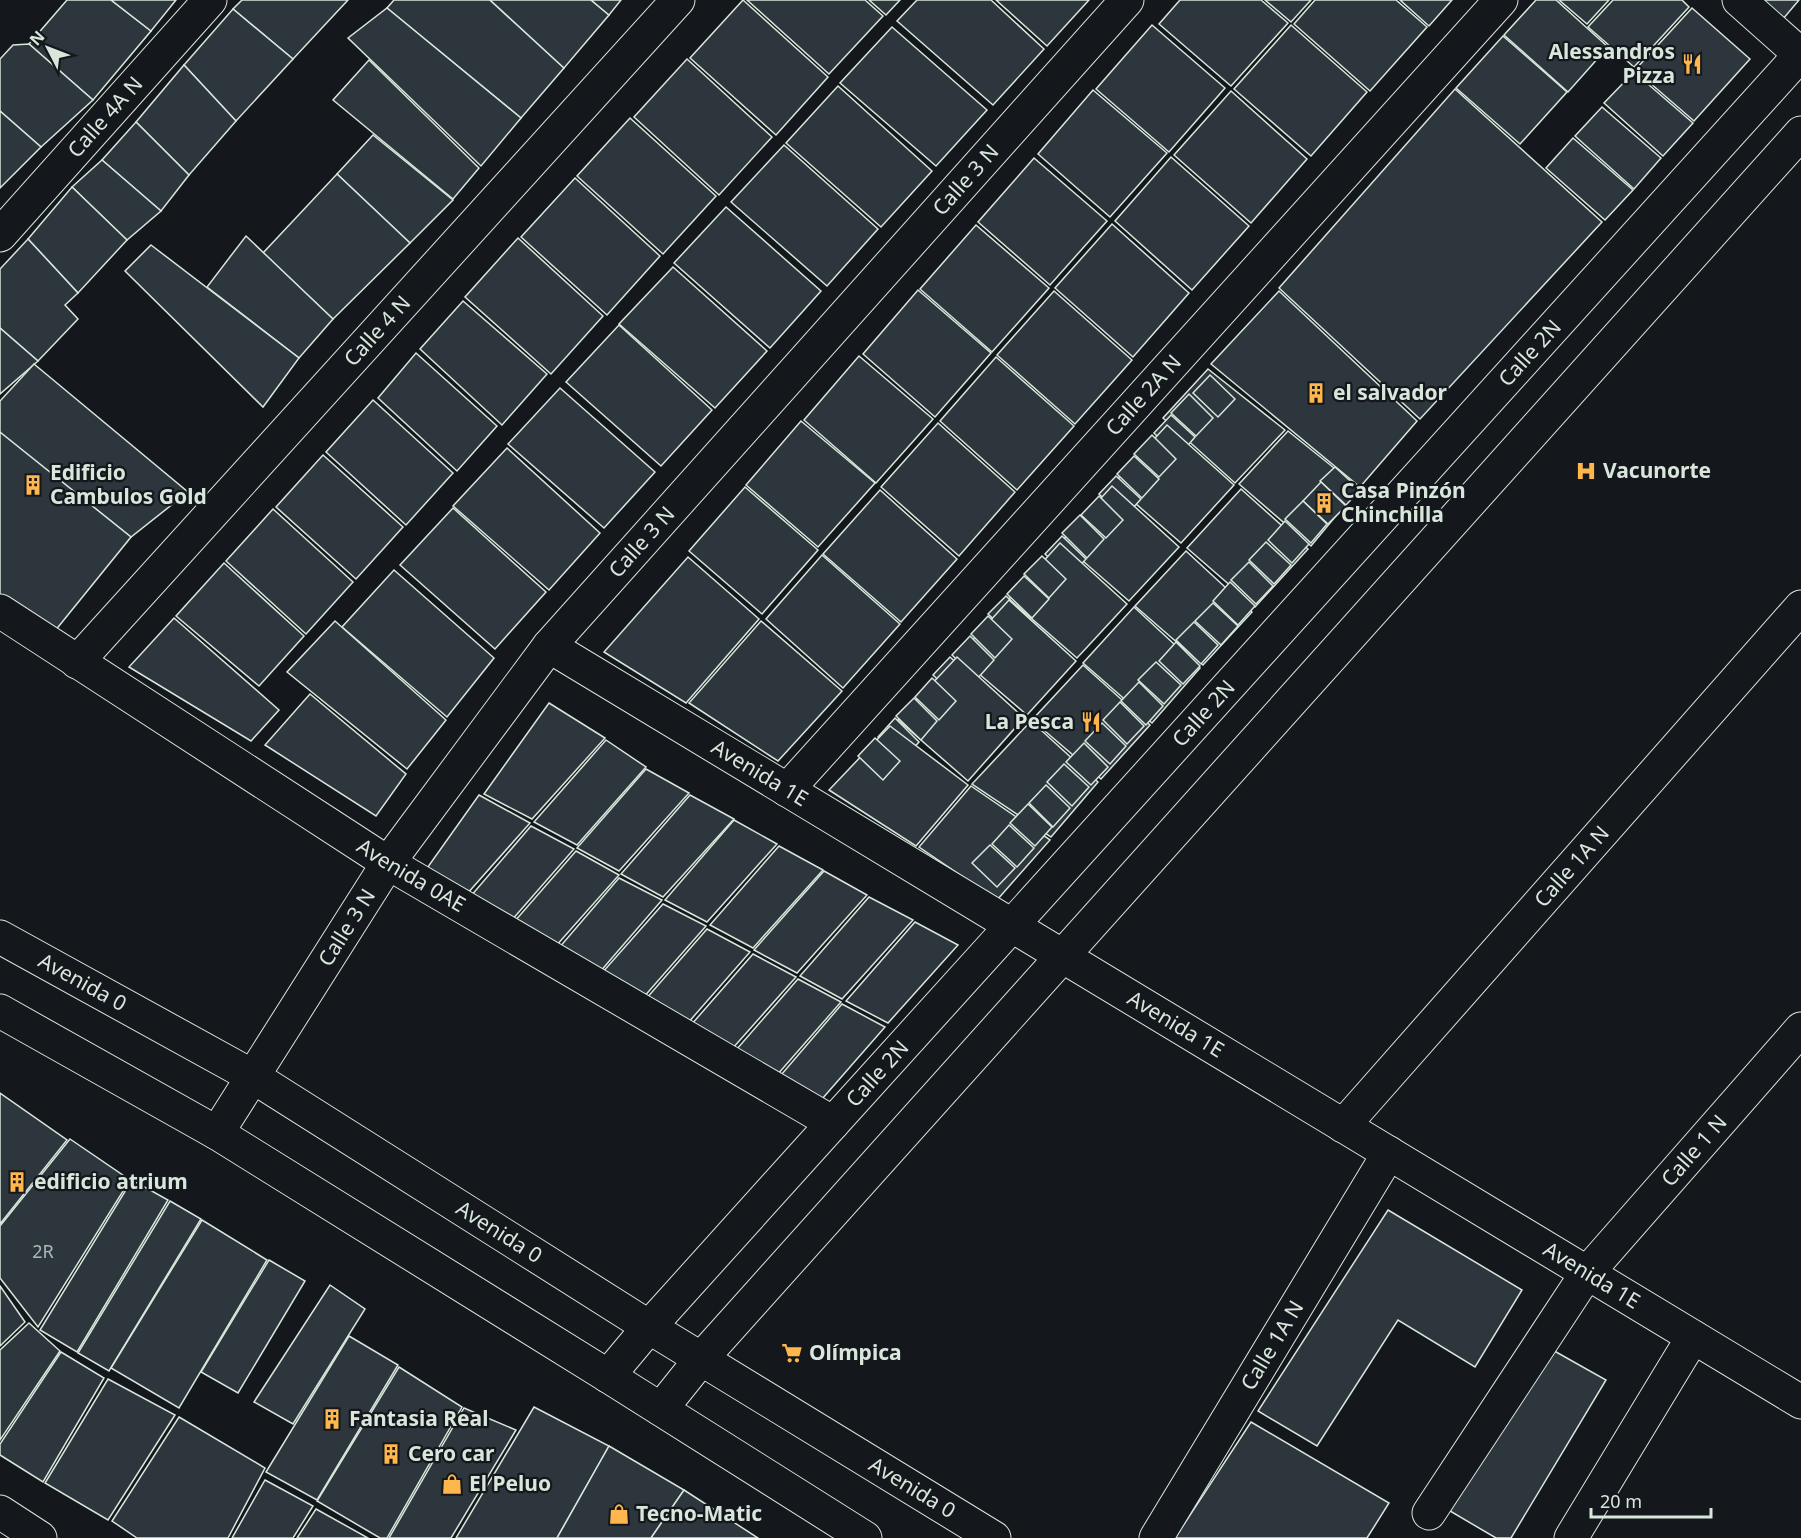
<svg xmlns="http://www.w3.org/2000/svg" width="1801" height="1538" font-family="'Noto Sans',sans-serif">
	<rect width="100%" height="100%" fill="#14181c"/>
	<g fill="#2c363c" stroke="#d8e6dc" stroke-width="1.5">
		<path d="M67,0H111L151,31L93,100L29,44Z"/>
		<path d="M111,0H176L151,31Z"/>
		<path d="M242,0H348L293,59L233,9Z"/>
		<path d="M394,0H490L564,68L521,118L387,8Z"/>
		<path d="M490,0H591L609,15L564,68Z"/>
		<path d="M591,0H621L609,15Z"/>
		<path d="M743,0L828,77L776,135L690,58Z"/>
		<path d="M747,0H865L883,16L829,74Z"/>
		<path d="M869,0H900L886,15Z"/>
		<path d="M917,0H991L1044,49L993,105L897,21Z"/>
		<path d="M996,0H1089L1047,46Z"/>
		<path d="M1180,0H1261L1288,23L1231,86L1159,24Z"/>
		<path d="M1265,0H1311L1291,22Z"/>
		<path d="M1315,0H1396L1427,27L1370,91L1294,24Z"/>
		<path d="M1400,0H1452L1429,26Z"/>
		<path d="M1536,0H1556L1608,47L1568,92L1504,35Z"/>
		<path d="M1559,0H1609L1587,24Z"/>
		<path d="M1613,0H1682L1689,7L1634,67L1588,27Z"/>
		<path d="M1762,0H1799L1783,19Z"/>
		<path d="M387,8L521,118L481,166L348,38Z"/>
		<path d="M1692,8L1750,59L1694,121L1635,70Z"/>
		<path d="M233,9L293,59L236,121L184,65Z"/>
		<path d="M1152,25L1225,88L1169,152L1096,89Z"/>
		<path d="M1291,25L1367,92L1311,156L1234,89Z"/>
		<path d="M892,27L987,110L936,166L840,83Z"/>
		<path d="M1503,36L1567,92L1520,144L1456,88Z"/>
		<path d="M29,44L93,100L41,147L0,111V59L13,45Z"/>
		<path d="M687,59L772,137L719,195L634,117Z"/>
		<path d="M369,60L479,168L453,199L333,100Z"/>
		<path d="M184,65L236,121L189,175L136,122Z"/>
		<path d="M1634,72L1693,123L1663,156L1604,103Z"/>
		<path d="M838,86L932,171L881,227L786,143Z"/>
		<path d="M1455,89L1602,222L1420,419L1279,288Z"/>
		<path d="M1093,90L1167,153L1110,217L1038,154Z"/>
		<path d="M1231,91L1307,159L1251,223L1174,155Z"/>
		<path d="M1602,107L1661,158L1634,189L1575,136Z"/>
		<path d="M0,111L41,147L0,188Z"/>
		<path d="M630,118L716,196L663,254L577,176Z"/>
		<path d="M136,122L189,175L161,211L102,160Z"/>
		<path d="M373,135L453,200L410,243L337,174Z"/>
		<path d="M1573,138L1633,190L1605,220L1546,168Z"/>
		<path d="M784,145L878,229L827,286L731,202Z"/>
		<path d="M1171,157L1249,226L1192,290L1115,221Z"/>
		<path d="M1034,158L1107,221L1050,285L978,222Z"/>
		<path d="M102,160L161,211L127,240L72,187Z"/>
		<path d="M337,174L410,243L333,319L263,253Z"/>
		<path d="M575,178L660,256L607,315L521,237Z"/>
		<path d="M72,187L127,240L78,293L28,239Z"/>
		<path d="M726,207L821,291L770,348L674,263Z"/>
		<path d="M1112,224L1189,293L1133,357L1055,288Z"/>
		<path d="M976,225L1049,288L992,352L920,289Z"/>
		<path d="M246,236L333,319L299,358L207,287Z"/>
		<path d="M518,238L603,316L551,374L465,297Z"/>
		<path d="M28,239L78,293L65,305L78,319L38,361L0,328V269Z"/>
		<path d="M151,245L299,358L263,407L125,271Z"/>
		<path d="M673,267L767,351L715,408L619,324Z"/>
		<path d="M918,290L991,353L935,417L863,354Z"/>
		<path d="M1054,291L1132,360L1075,424L997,355Z"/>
		<path d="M1279,291L1417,421L1360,487L1211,364Z"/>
		<path d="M463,301L547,374L502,425L420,349Z"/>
		<path d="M619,325L712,410L661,466L566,382Z"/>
		<path d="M0,328L38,361L0,394Z"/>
		<path d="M416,353L497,426L457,471L378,398Z"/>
		<path d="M859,356L933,419L876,483L804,420Z"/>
		<path d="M996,357L1074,426L1017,490L940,421Z"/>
		<path d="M34,364L188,492L131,537L0,433V401Z"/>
		<path d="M1208,369L1285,430L1235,483L1163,418Z"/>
		<path d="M1210,375L1235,399L1218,417L1193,393Z"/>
		<path d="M560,388L655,472L604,528L508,444Z"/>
		<path d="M1189,394L1213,418L1196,436L1171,413Z"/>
		<path d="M373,400L453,473L406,525L326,452Z"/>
		<path d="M1171,415L1195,437L1178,457L1154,433Z"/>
		<path d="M801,421L875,483L818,547L746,485Z"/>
		<path d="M938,423L1015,492L959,556L881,487Z"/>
		<path d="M1167,425L1234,485L1181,543L1113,484Z"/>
		<path d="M1288,431L1359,488L1311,546L1239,484Z"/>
		<path d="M0,432L131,537L46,642L0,611Z"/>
		<path d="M1152,435L1176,459L1159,477L1134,454Z"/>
		<path d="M507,448L600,533L549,590L453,506Z"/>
		<path d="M323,455L403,527L356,579L276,507Z"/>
		<path d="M1134,456L1159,479L1142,498L1117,474Z"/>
		<path d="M1335,467L1360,490L1346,505L1320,481Z"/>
		<path d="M1116,476L1141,499L1124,518L1099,494Z"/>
		<path d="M1321,482L1346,506L1328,524L1303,501Z"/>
		<path d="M1112,486L1179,547L1129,601L1061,542Z"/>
		<path d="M745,487L818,550L762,614L689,551Z"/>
		<path d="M1241,489L1308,549L1255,607L1187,548Z"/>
		<path d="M880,490L957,559L901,622L823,554Z"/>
		<path d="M1099,496L1123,520L1106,538L1081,515Z"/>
		<path d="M1303,501L1327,524L1311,543L1285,519Z"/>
		<path d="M453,508L546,592L495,649L400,565Z"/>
		<path d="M273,509L353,582L306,634L226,561Z"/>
		<path d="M1080,515L1104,539L1087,558L1062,533Z"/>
		<path d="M1285,521L1309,544L1292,563L1268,540Z"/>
		<path d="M1062,536L1086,559L1069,577L1045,554Z"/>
		<path d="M1266,542L1291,565L1274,584L1249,560Z"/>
		<path d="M1060,543L1127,604L1077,658L1009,599Z"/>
		<path d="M1186,551L1252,612L1203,665L1135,606Z"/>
		<path d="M822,555L900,624L843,688L766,619Z"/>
		<path d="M1042,556L1066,579L1049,598L1024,574Z"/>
		<path d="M688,557L759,619L686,703L604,652Z"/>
		<path d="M1249,562L1273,586L1256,604L1231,580Z"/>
		<path d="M224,563L304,636L259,686L176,616Z"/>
		<path d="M394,570L494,658L447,717L342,627Z"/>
		<path d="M1024,576L1049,599L1032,618L1007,594Z"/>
		<path d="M1230,582L1255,606L1238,625L1213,601Z"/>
		<path d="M1006,596L1030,619L1013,637L988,614Z"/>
		<path d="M1009,600L1076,661L1027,715L958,656Z"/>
		<path d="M1213,603L1238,626L1221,645L1195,621Z"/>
		<path d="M1134,607L1200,668L1152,723L1083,663Z"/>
		<path d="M988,616L1012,639L995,658L971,634Z"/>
		<path d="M174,618L279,710L251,741L129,667Z"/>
		<path d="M335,621L446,720L407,769L287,672Z"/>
		<path d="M761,621L842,691L778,761L689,703Z"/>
		<path d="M1194,622L1218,645L1201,664L1176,640Z"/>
		<path d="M970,636L994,660L977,679L952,655Z"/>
		<path d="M1176,642L1200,666L1183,684L1159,661Z"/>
		<path d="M950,657L975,680L958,699L933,675Z"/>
		<path d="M957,657L1024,718L968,781L898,720Z"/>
		<path d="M1156,662L1181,685L1164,704L1138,680Z"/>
		<path d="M1083,665L1150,725L1101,779L1032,720Z"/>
		<path d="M932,678L956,701L939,720L915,697Z"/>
		<path d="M1139,682L1163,706L1146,725L1121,701Z"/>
		<path d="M310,694L406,774L376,816L265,745Z"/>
		<path d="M914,698L937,721L921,740L896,716Z"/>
		<path d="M1120,702L1144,726L1127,744L1103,720Z"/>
		<path d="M549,703L605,738L532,819L484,794Z"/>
		<path d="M895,718L919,742L902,761L878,737Z"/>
		<path d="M1031,721L1098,782L1051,837L972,784Z"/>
		<path d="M1102,723L1126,746L1110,764L1085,741Z"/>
		<path d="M890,726L968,785L916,846L829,790Z"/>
		<path d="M875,738L900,761L883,780L858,756Z"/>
		<path d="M606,740L646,767L577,845L534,822Z"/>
		<path d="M1084,743L1108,767L1091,785L1066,762Z"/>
		<path d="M1064,764L1089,787L1072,806L1047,782Z"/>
		<path d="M646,769L689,793L619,871L577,848Z"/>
		<path d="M1046,785L1070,808L1053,827L1029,803Z"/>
		<path d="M971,786L1050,840L997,900L919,847Z"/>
		<path d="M479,795L530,823L466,895L425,871Z"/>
		<path d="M690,795L734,819L663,897L621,874Z"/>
		<path d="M1028,804L1052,827L1035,846L1010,823Z"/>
		<path d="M734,820L777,844L707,922L665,900Z"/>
		<path d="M1009,825L1034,848L1017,867L992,844Z"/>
		<path d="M531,826L574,849L511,921L470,897Z"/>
		<path d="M990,845L1015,868L997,887L972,863Z"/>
		<path d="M779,846L823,870L753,948L710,925Z"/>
		<path d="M576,851L619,875L555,947L514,922Z"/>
		<path d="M824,871L867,895L797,973L754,950Z"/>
		<path d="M619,878L662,900L599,973L558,949Z"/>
		<path d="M869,897L913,920L842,999L800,976Z"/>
		<path d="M663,904L706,926L642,999L601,974Z"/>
		<path d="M915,922L958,945L888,1023L846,1001Z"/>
		<path d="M707,929L750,952L687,1024L645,1000Z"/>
		<path d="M753,954L796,977L732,1049L691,1025Z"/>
		<path d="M798,979L841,1002L777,1075L736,1050Z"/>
		<path d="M842,1004L885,1027L822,1099L781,1075Z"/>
		<path d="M0,1093L67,1140L0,1224Z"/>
		<path d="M70,1139L130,1180L38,1327L0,1278V1226Z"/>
		<path d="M132,1180L168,1200L77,1352L40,1330Z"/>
		<path d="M170,1201L201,1219L109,1371L78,1353Z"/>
		<path d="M1388,1210L1522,1290L1475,1367L1398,1320L1317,1446L1258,1411Z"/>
		<path d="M202,1220L267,1260L179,1408L111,1368Z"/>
		<path d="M269,1260L305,1281L238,1393L201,1372Z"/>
		<path d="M330,1285L365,1309L293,1424L254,1402Z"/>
		<path d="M0,1286L25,1322L0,1346Z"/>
		<path d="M29,1323L60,1351L0,1440V1350Z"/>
		<path d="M349,1336L398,1365L317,1500L266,1472Z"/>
		<path d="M1549,1348L1606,1380L1511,1538H1496L1450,1511Z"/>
		<path d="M61,1352L104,1378L43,1482L0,1455V1444Z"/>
		<path d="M399,1367L462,1407L387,1538H380L317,1501Z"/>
		<path d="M108,1379L175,1415L108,1520L45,1483Z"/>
		<path d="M534,1407L609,1446L557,1538H456Z"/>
		<path d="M464,1408L516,1430L451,1538H389Z"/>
		<path d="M179,1417L265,1468L228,1538H137L112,1521Z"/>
		<path d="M1251,1422L1389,1503L1367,1538H1175Z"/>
		<path d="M609,1446L684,1490L651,1538H557Z"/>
		<path d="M265,1480L313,1506L293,1538H232Z"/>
		<path d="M684,1490L758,1538H651Z"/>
		<path d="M316,1509L368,1538H297Z"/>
	</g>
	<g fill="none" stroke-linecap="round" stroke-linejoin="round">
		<g stroke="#d8e6dc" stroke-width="35">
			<g id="minor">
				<path d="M1739,0L1801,55"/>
				<path id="s1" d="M0,235L210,0"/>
				<path id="s2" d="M0,611L388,863L833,1123"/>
				<path id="s3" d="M549,646L1801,1402"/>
				<path id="s4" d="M77,662L678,0"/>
				<path id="s5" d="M787,790L1501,0"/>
				<path id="s6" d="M0,937L252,1076L649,1327L994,1538"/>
				<path d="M0,1011L217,1133L608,1376L865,1538"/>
				<path id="s7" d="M1343,1126L1801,607"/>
				<path id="s8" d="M217,1133L388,863L549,646L1127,0"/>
				<path id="s9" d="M608,1376L649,1327L833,1123L1801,54"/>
				<path d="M661,1409L701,1359L1801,133"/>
				<path d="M0,1512L40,1538"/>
				<path id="s10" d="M1429,1513L1587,1273L1801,1029"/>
				<path id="s11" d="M1156,1538L1389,1153"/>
				<path d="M1571,1538L1693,1337"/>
			</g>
		</g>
		<use href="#minor" stroke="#14181c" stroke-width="33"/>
	</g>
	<defs>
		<g id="restaurant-bare" transform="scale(1.62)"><path d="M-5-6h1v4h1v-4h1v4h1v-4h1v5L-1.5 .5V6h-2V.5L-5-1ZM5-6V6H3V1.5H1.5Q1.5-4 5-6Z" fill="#ffb74d" stroke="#14181c" stroke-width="2.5" paint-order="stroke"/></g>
		<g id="building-bare" transform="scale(1.62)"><path d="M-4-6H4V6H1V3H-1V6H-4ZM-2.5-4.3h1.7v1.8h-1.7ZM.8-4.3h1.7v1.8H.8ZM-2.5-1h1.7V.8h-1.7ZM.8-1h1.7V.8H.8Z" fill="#ffb74d" stroke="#14181c" stroke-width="2.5" paint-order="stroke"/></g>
		<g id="hospital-bare" transform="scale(1.62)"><path d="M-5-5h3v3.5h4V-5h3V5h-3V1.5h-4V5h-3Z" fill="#ffb74d" stroke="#14181c" stroke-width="2.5" paint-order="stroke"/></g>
		<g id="supermarket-bare" transform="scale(1.62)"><path d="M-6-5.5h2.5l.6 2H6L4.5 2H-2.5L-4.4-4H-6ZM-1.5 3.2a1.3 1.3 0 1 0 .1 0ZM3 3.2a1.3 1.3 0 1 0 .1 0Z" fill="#ffb74d" stroke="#14181c" stroke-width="2.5" paint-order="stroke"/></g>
		<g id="shop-bare" transform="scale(1.62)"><path d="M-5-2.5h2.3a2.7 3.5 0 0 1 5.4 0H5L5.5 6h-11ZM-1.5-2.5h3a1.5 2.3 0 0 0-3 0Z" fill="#ffb74d" stroke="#14181c" stroke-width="2.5" paint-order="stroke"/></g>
	</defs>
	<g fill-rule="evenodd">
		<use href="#restaurant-bare" x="1692" y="64"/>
		<use href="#building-bare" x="1316" y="393"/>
		<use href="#hospital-bare" x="1586" y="471"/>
		<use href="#building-bare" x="33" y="485"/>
		<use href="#building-bare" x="1324" y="503"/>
		<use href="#restaurant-bare" x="1091" y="722"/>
		<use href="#building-bare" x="17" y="1182"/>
		<use href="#supermarket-bare" x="792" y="1353"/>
		<use href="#building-bare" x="332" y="1419"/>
		<use href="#building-bare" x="391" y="1454"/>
		<use href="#shop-bare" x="452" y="1484"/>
		<use href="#shop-bare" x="619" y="1514"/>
	</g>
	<g text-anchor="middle" stroke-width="4.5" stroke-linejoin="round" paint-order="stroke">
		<g font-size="18" fill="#adbab4">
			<text x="43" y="1258">2R</text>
		</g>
		<g font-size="21" font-weight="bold" fill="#d8e6dc" stroke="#14181c" text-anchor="start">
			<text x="1675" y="59" text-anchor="end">Alessandros<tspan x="1675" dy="24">Pizza</tspan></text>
			<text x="1333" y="400">el salvador</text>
			<text x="1603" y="478">Vacunorte</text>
			<text x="50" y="480">Edificio<tspan x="50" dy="24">Cambulos Gold</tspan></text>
			<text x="1341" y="498">Casa Pinzón<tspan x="1341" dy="24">Chinchilla</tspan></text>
			<text x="1074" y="729" text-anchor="end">La Pesca</text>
			<text x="34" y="1189">edificio atrium</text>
			<text x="809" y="1360">Olímpica</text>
			<text x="349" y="1426">Fantasia Real</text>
			<text x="408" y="1461">Cero car</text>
			<text x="469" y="1491">El Peluo</text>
			<text x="636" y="1521">Tecno-Matic</text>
		</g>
		<g font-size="21" fill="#d8e6dc" stroke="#14181c">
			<text dy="7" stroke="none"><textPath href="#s1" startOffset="158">Calle 4A N</textPath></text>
			<text dy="7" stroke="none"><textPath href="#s8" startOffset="1215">Calle 3 N</textPath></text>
			<text dy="7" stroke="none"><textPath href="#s4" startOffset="447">Calle 4 N</textPath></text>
			<text dy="7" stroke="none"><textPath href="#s9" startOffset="1377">Calle 2N</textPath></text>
			<text dy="7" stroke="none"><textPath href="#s5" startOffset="532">Calle 2A N</textPath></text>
			<text dy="7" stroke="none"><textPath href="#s8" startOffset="729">Calle 3 N</textPath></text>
			<text dy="7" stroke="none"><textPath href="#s9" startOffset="891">Calle 2N</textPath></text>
			<text dy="7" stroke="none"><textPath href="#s3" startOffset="246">Avenida 1E</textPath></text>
			<text dy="7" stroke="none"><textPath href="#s7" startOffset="346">Calle 1A N</textPath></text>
			<text dy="7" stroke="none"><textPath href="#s2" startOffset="489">Avenida 0AE</textPath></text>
			<text dy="7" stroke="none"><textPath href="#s8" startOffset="243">Calle 3 N</textPath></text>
			<text dy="7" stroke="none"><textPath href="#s6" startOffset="94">Avenida 0</textPath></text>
			<text dy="7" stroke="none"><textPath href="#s3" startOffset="732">Avenida 1E</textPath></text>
			<text dy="7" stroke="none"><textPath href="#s9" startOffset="405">Calle 2N</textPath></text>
			<text dy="7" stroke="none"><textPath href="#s10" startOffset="450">Calle 1 N</textPath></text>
			<text dy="7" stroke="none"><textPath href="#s6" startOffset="580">Avenida 0</textPath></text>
			<text dy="7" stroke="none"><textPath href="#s3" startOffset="1218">Avenida 1E</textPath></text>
			<text dy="7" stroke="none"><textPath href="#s11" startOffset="225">Calle 1A N</textPath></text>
			<text dy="7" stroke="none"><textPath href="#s6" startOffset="1066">Avenida 0</textPath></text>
		</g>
	</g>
	<g transform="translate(48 48) rotate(312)" stroke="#14181c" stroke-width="4.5" paint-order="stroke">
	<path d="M0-4.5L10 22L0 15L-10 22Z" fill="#d8e6dc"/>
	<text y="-9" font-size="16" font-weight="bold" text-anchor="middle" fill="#d8e6dc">N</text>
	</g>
	<path d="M1591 1508v9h120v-9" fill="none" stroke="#d8e6dc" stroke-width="3"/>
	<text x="1600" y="1508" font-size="18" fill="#d8e6dc" stroke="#14181c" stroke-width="4.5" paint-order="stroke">20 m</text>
</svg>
